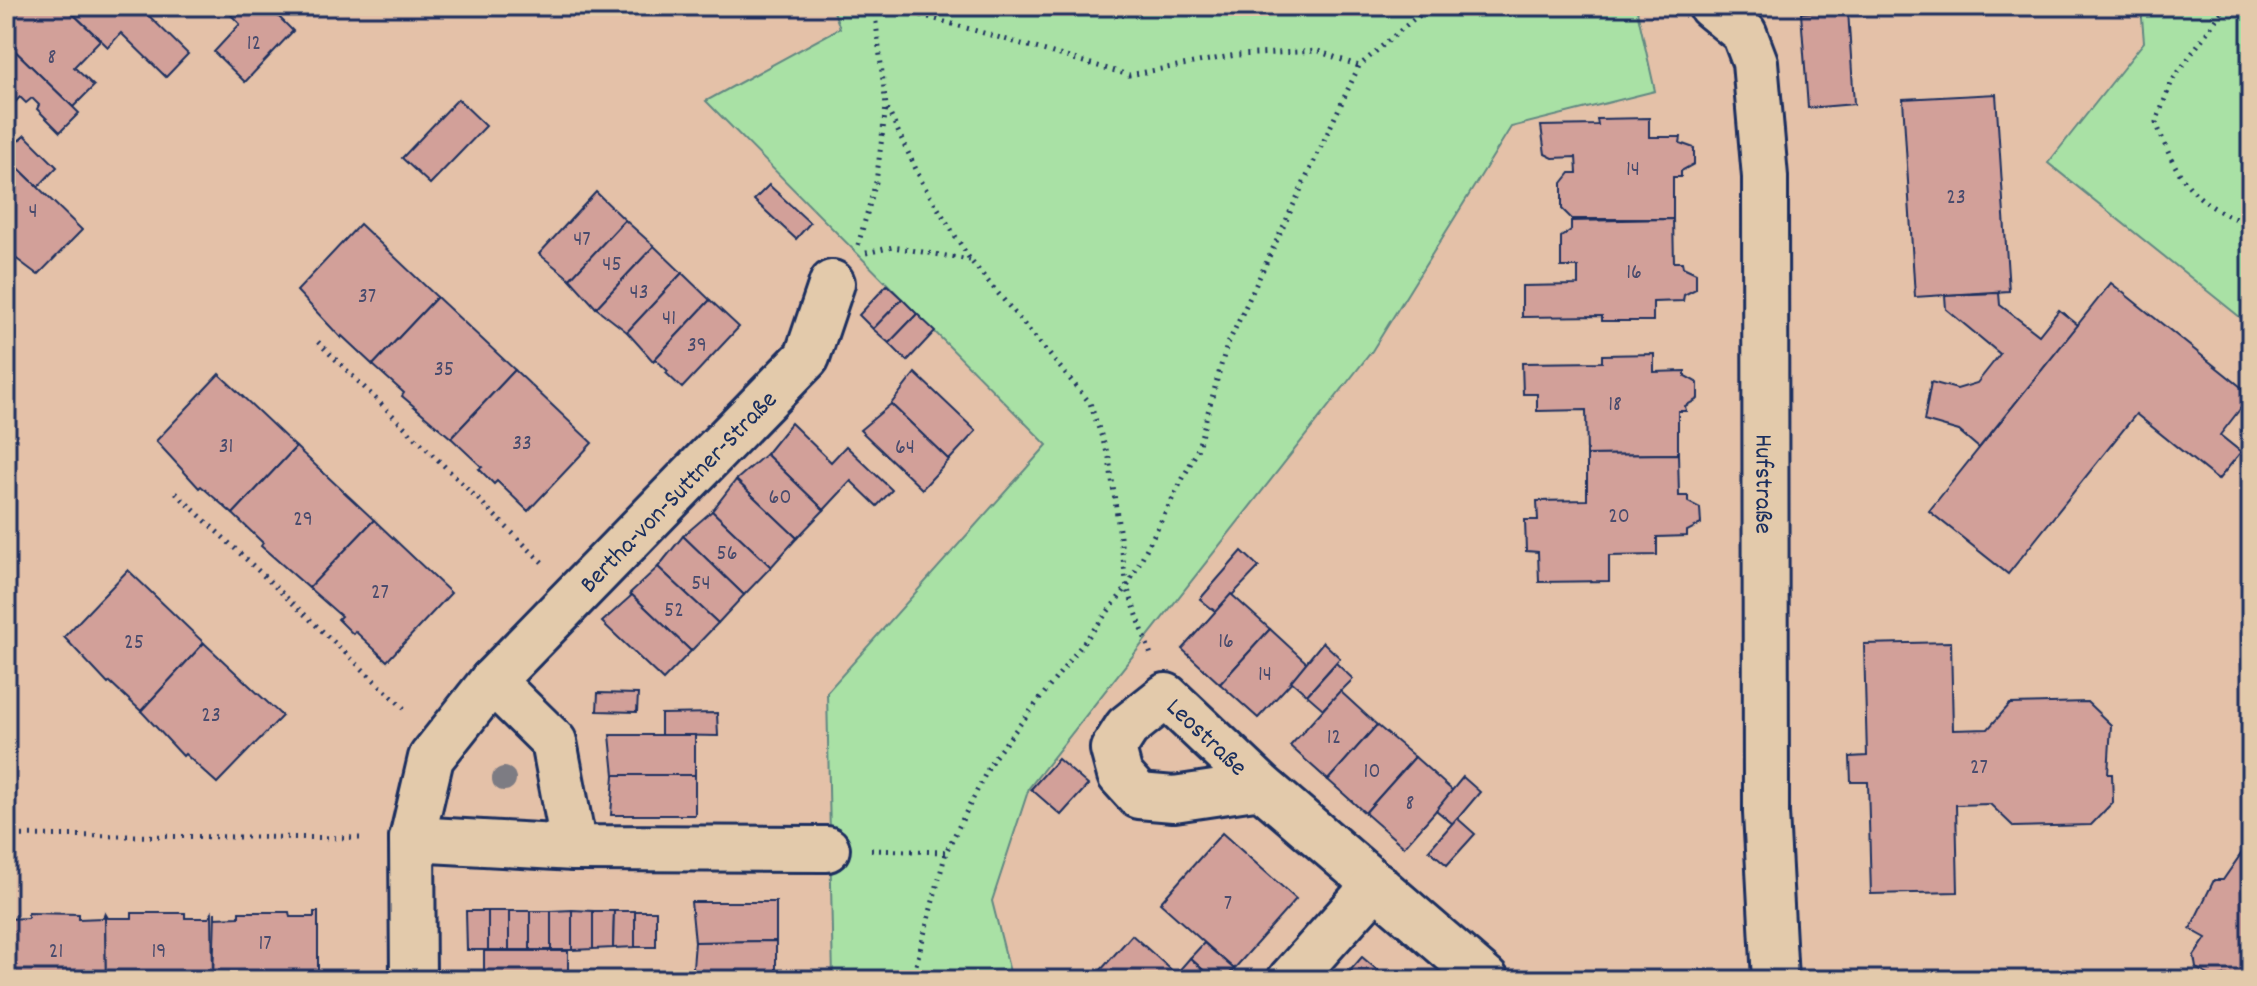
<svg xmlns="http://www.w3.org/2000/svg" width="2257" height="986" font-family="Dekko,sans-serif">
	<rect width="100%" height="100%" fill="#e4c1a8"/>
	<filter id="ink" filterUnits="userSpaceOnUse"><feTurbulence type="fractalNoise" baseFrequency=".0125" numOctaves="2"/><feDisplacementMap in="SourceGraphic" scale="16" xChannelSelector="R" yChannelSelector="G"/><feConvolveMatrix kernelMatrix="1 2 1 2 8 2 1 2 1" color-interpolation-filters="sRGB"/></filter>
	<g filter="url(#ink)">
		<g fill="#a9e1a5" stroke="#628882" stroke-width="2">
			<path d="M832,6H1636L1655,91L1511,127L1372,351L1029,788L992,901L1012,980H833L827,692L1047,445L706,101L840,28Z"/>
			<path d="M2141,6H2251V326L2048,163L2144,42Z"/>
		</g>
		<g fill="#d2a099" stroke="#1b2f5e" stroke-width="2">
			<path d="M6,6H65L100,40L74,67L94,86L73,107L6,42Z"/>
			<path d="M65,6H145L142,9L188,54L166,77L121,33L108,47Z"/>
			<path d="M222,6H268L293,31L245,82L214,52L240,24Z"/>
			<path d="M1848,10L1854,104L1808,108L1801,13Z"/>
			<path d="M6,42L79,113L60,132L37,109L39,105L32,98L26,103L20,97L6,112Z"/>
			<path d="M1996,94L2009,291L1915,297L1903,99Z"/>
			<path d="M458,99L486,126L430,184L402,158Z"/>
			<path d="M1649,118V137H1681L1680,143L1694,148V164L1681,171V177H1673V219H1572L1562,209V183L1570,173H1577L1576,157L1553,158L1545,154L1541,126L1598,125L1597,119Z"/>
			<path d="M6,131L17,142L25,135L57,167L38,187L6,156Z"/>
			<path d="M6,156L82,230L38,275L6,251Z"/>
			<path d="M769,185L810,223L796,239L754,200Z"/>
			<path d="M596,192L625,220L570,279L539,254Z"/>
			<path d="M1673,219L1674,262H1682L1683,267L1696,273V289L1684,295L1683,301L1653,302V321H1602V316L1522,317V286L1578,285V267H1561V237L1571,230V221Z"/>
			<path d="M625,220L654,246L596,308L570,279Z"/>
			<path d="M360,224L437,297L373,365L342,336L341,338L297,291Z"/>
			<path d="M654,246L682,273L627,332L596,308Z"/>
			<path d="M682,273L710,300L653,361L627,332Z"/>
			<path d="M2111,283L2251,395L2220,435L2241,452L2218,480L2136,414L2008,574L1929,511Z"/>
			<path d="M887,285L902,299L873,329L859,315Z"/>
			<path d="M1999,293L2000,305L2039,335L2059,310L2078,325L1979,448L1959,431L1924,421L1931,382L1957,389L1977,383L2000,354L1946,309L1945,295Z"/>
			<path d="M437,297L515,370L451,438L402,396L404,393L373,365Z"/>
			<path d="M902,299L917,314L889,343L873,329Z"/>
			<path d="M710,300L739,327L682,388L666,373L668,371L655,359L653,361Z"/>
			<path d="M917,314L935,331L907,361L889,343Z"/>
			<path d="M6,316H12L14,381H6Z"/>
			<path d="M1654,354V372L1685,371V376L1698,383V399L1685,406L1686,411H1678V454L1587,455L1586,410L1537,411V394H1523L1522,363L1602,362V355Z"/>
			<path d="M515,370L592,443L528,511L497,481L494,484L479,469L482,467L451,438Z"/>
			<path d="M915,373L976,431L949,460L891,404Z"/>
			<path d="M219,374L296,447L233,514L201,486L199,488L156,441Z"/>
			<path d="M891,404L949,460L922,489L860,430Z"/>
			<path d="M791,423L831,462L846,446L892,490L877,506L851,481L824,510L766,454Z"/>
			<path d="M296,447L374,520L309,588L261,546L263,543L233,514Z"/>
			<path d="M766,454L824,510L797,538L736,480Z"/>
			<path d="M1678,454L1679,496H1688V502L1700,508L1701,524L1687,531V536L1657,537V555L1609,556V581L1539,582L1538,552L1526,551L1525,520H1538L1537,501L1587,500V455Z"/>
			<path d="M736,480L797,538L771,567L712,511Z"/>
			<path d="M712,511L771,567L744,595L683,536Z"/>
			<path d="M374,520L451,593L387,661L355,631L353,634L338,619L341,616L309,588Z"/>
			<path d="M683,536L744,595L718,623L658,567Z"/>
			<path d="M1242,551L1259,567L1216,612L1200,599Z"/>
			<path d="M658,567L718,623L691,651L630,593Z"/>
			<path d="M128,570L204,643L141,711L110,682L108,684L64,637Z"/>
			<path d="M630,593L691,651L663,680L602,622L631,596Z"/>
			<path d="M1231,594L1270,629L1220,684L1182,649Z"/>
			<path d="M1270,629L1308,664L1258,718L1220,684Z"/>
			<path d="M1323,642L1340,658L1307,695L1291,681Z"/>
			<path d="M1951,642L1953,730L1988,729L2010,704L2087,702L2111,725L2108,774H2112L2113,802L2091,825L2014,827L1990,804L1956,805L1958,892L1871,894L1868,782H1851L1850,757L1867,756L1864,644Z"/>
			<path d="M204,643L282,716L217,783L185,754L183,756L141,711Z"/>
			<path d="M1336,663L1353,679L1323,709L1307,695Z"/>
			<path d="M1340,691L1377,725L1328,780L1290,746Z"/>
			<path d="M598,693L638,694L637,712L597,711Z"/>
			<path d="M717,713L718,736L661,735V714Z"/>
			<path d="M1377,725L1415,757L1365,813L1328,780Z"/>
			<path d="M610,735H695V775H614Z"/>
			<path d="M1415,757L1453,791L1404,847L1365,813Z"/>
			<path d="M1058,759L1088,785L1061,815L1031,789Z"/>
			<path d="M614,775H695V815H611Z"/>
			<path d="M1463,777L1480,792L1453,824L1436,810Z"/>
			<path d="M1457,818L1475,834L1447,865L1429,850Z"/>
			<path d="M1222,833L1296,899L1234,969L1160,903Z"/>
			<path d="M2250,841L2251,980H2236L2227,975L2214,978L2196,968L2194,956L2206,938L2190,929L2214,880H2223Z"/>
			<path d="M691,902H776V941L695,942Z"/>
			<path d="M572,910L593,911V949L572,950Z"/>
			<path d="M572,910V950H551V911Z"/>
			<path d="M466,911H488V950H467Z"/>
			<rect x="488" y="911" width="21" height="39"/>
			<rect x="509" y="911" width="21" height="39"/>
			<rect x="530" y="911" width="21" height="39"/>
			<path d="M593,911H614L613,948L593,949Z"/>
			<path d="M614,911H635V947L613,948Z"/>
			<rect x="635" y="911" width="21" height="36"/>
			<path d="M215,912V918L239,917V912H289L290,917H314V912H318V980H213Z"/>
			<path d="M28,913L79,914V919L103,918L105,913L106,980H6V919L28,918Z"/>
			<path d="M105,913L108,918H132V913H185V918H209L212,913L213,980H106Z"/>
			<path d="M1132,935L1176,974L1184,980H1092Z"/>
			<path d="M776,941V980H692L695,942Z"/>
			<path d="M1204,943L1234,969L1224,980H1214L1190,958Z"/>
			<path d="M484,951H568V980H487V973L484,974Z"/>
			<path d="M1362,957L1389,980H1342Z"/>
			<path d="M1190,958L1214,980H1184L1176,974Z"/>
		</g>
		<g fill="none" stroke-linecap="round" stroke-linejoin="round">
			<g stroke="#1b2f5e" stroke-width="50">
				<g id="minor">
					<path id="s1" d="M1711,6L1744,33L1755,62L1765,177L1766,813L1775,980"/>
					<path d="M492,681L554,742L574,848"/>
					<path id="s2" d="M1261,786L1174,799L1139,796L1120,775L1113,749L1127,727L1166,696L1261,786L1486,980"/>
					<path d="M412,839L574,848L827,849"/>
					<path id="s3" d="M413,980L412,839L431,758L492,681L807,357L832,283"/>
					<path d="M1290,980L1376,884"/>
				</g>
			</g>
			<g stroke="#1b2f5e" stroke-width="5" stroke-dasharray="2 6" stroke-linecap="butt">
				<path d="M874,6L886,106L924,186L971,261L1090,403L1109,458L1127,587L1151,655"/>
				<path d="M890,6L1129,75L1236,55L1318,51L1359,66"/>
				<path d="M2226,6L2172,81L2156,122C2176,176 2193,206 2251,224"/>
				<path d="M1416,16L1423,6"/>
				<path d="M858,245L876,182L886,107"/>
				<path d="M866,253L893,247L970,260"/>
				<path d="M318,342L543,563"/>
				<path d="M176,493L408,712"/>
				<path d="M6,835L365,838"/>
				<path d="M871,850L946,852"/>
				<path d="M912,980L946,852L993,759L1127,587L1197,451L1226,348L1359,66L1416,17L1446,6"/>
			</g>
			<use href="#minor" stroke="#e3caab" stroke-width="44"/>
		</g>
		<circle fill="#7d7b83" cx="504" cy="779" r="12"/>
	</g>
	<g text-anchor="middle" stroke-width="7" stroke-linejoin="round" paint-order="stroke">
		<g font-size="22" fill="#494b6d">
			<text x="254" y="49">12</text>
			<text x="52" y="63">8</text>
			<text x="1633" y="175">14</text>
			<text x="1956" y="203">23</text>
			<text x="33" y="217">4</text>
			<text x="582" y="245">47</text>
			<text x="612" y="270">45</text>
			<text x="1634" y="278">16</text>
			<text x="639" y="298">43</text>
			<text x="367" y="302">37</text>
			<text x="669" y="324">41</text>
			<text x="697" y="351">39</text>
			<text x="444" y="375">35</text>
			<text x="1615" y="410">18</text>
			<text x="522" y="449">33</text>
			<text x="226" y="452">31</text>
			<text x="905" y="453">64</text>
			<text x="780" y="503">60</text>
			<text x="1619" y="522">20</text>
			<text x="303" y="525">29</text>
			<text x="727" y="559">56</text>
			<text x="701" y="589">54</text>
			<text x="380" y="598">27</text>
			<text x="674" y="616">52</text>
			<text x="1226" y="647">16</text>
			<text x="134" y="648">25</text>
			<text x="1265" y="680">14</text>
			<text x="211" y="721">23</text>
			<text x="1334" y="743">12</text>
			<text x="1979" y="773">27</text>
			<text x="1372" y="777">10</text>
			<text x="1410" y="809">8</text>
			<text x="1228" y="909">7</text>
			<text x="265" y="949">17</text>
			<text x="56" y="957">21</text>
			<text x="159" y="957">19</text>
		</g>
		<g font-size="26" fill="#1b2f5e" stroke="#e3caab">
			<text dy="9" stroke="none"><textPath href="#s1" startOffset="496">Hufstraße</textPath></text>
			<text dy="9" stroke="none"><textPath href="#s3" startOffset="588">Bertha-von-Suttner-Straße</textPath></text>
			<text dy="9" stroke="none"><textPath href="#s2" startOffset="312">Leostraße</textPath></text>
		</g>
	</g>
	<rect width="2257" height="986" fill="none" stroke="#e3caab" stroke-width="32"/>
	<rect x="16" y="16" width="2225" height="954" fill="none" stroke="#1b2f5e" stroke-width="3" filter="url(#ink)"/>
</svg>
